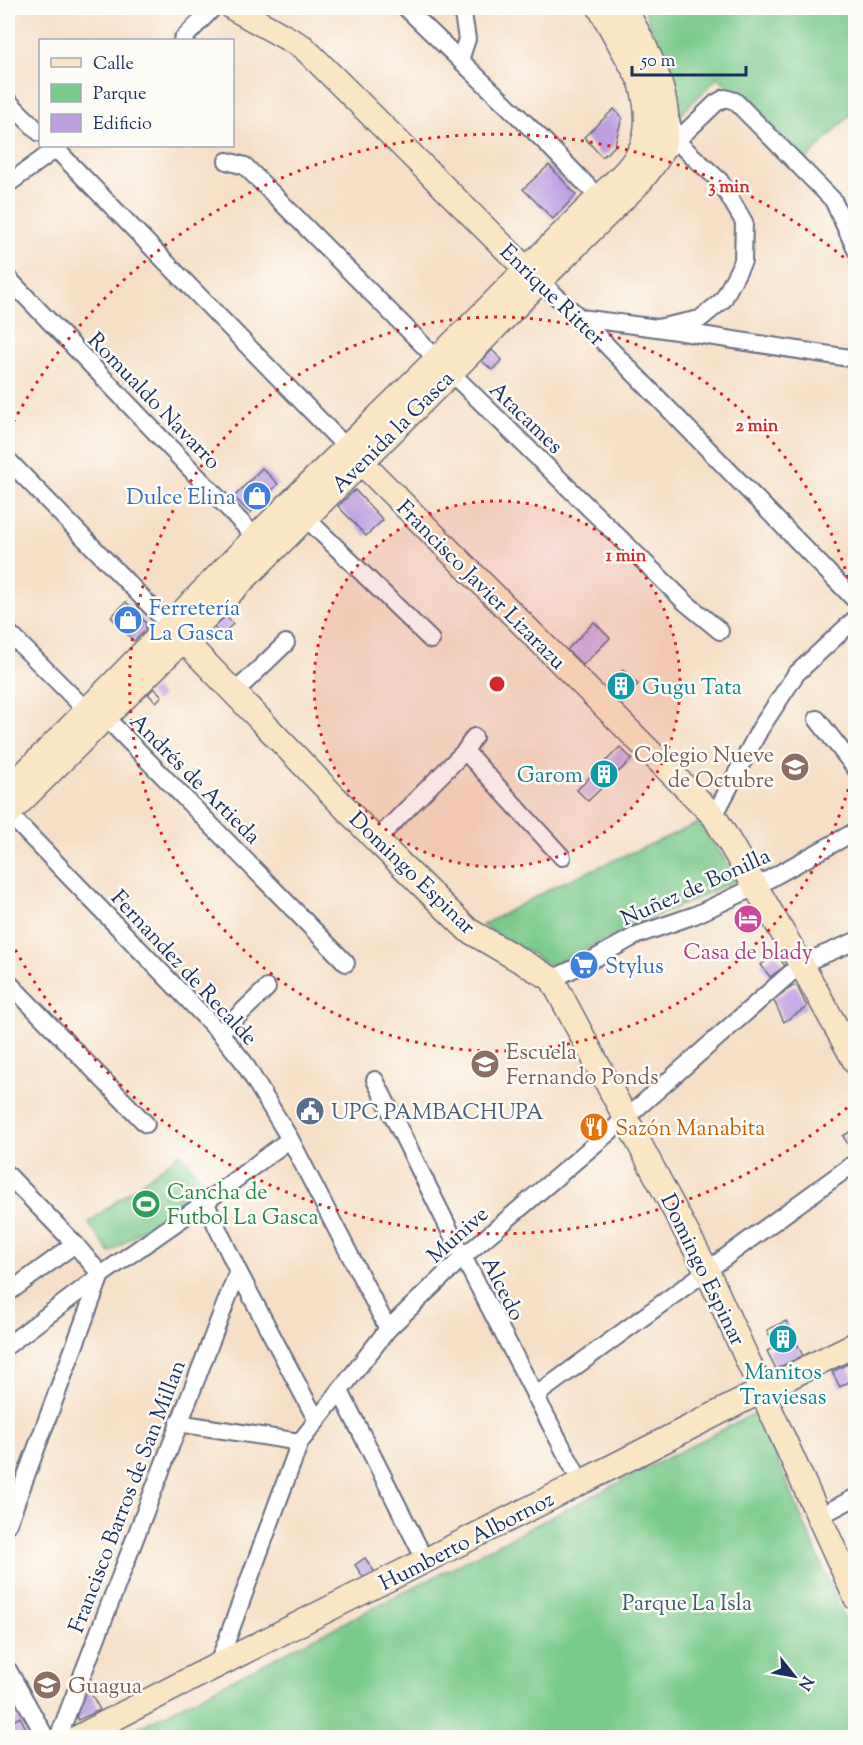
<svg xmlns="http://www.w3.org/2000/svg" width="863" height="1745" font-family="'Sorts Mill Goudy',serif">
	<rect width="100%" height="100%" fill="#fdfcf7"/>
	<filter id="ink" filterUnits="userSpaceOnUse"><feTurbulence type="fractalNoise" baseFrequency=".0167" numOctaves="2"/><feDisplacementMap in="SourceGraphic" scale="12" xChannelSelector="R" yChannelSelector="G"/><feConvolveMatrix kernelMatrix="1 2 1 2 8 2 1 2 1" color-interpolation-filters="sRGB"/></filter>
	<filter id="wash" filterUnits="userSpaceOnUse"><feTurbulence type="fractalNoise" baseFrequency=".008" numOctaves="4" result="noise"/><feDisplacementMap in="SourceGraphic" scale="24" xChannelSelector="R" yChannelSelector="G"/><feGaussianBlur stdDeviation="1.35" result="paint"/><feColorMatrix in="noise" values="0 0 0 0 0 0 0 0 0 0 0 0 0 0 0 0 0 1.4 0 .05"/><feComposite in="paint" operator="in"/></filter>
	<g filter="url(#wash)">
		<rect width="100%" height="100%" fill="#f6dfc6"/>
		<g fill="#7aca8b" stroke="#4a7c74" stroke-width="1.5">
			<path d="M648,8H855V110L806,160L718,77L678,117L645,10Z"/>
			<path d="M699,823L739,879L550,965L482,925L560,884Z"/>
			<path d="M180,1153L205,1184L110,1253L88,1223Z"/>
			<path d="M757,1412L855,1644V1737H120Z"/>
		</g>
		<g id="blocks">
			<g fill="#be9fe1">
				<path d="M614,109L622,118L614,147L602,157L584,137Z"/>
				<path d="M549,165L576,195L553,219L523,189Z"/>
				<path d="M492,350L502,360L492,370L482,361Z"/>
				<path d="M262,468L278,484L250,513L234,497Z"/>
				<path d="M355,490L383,520L366,536L338,506Z"/>
				<path d="M126,602L146,623V629L134,641L111,617Z"/>
				<path d="M226,616L233,624L221,635L214,627Z"/>
				<path d="M594,622L610,638L583,665L567,650Z"/>
				<path d="M623,670L638,684L619,703L605,688Z"/>
				<path d="M154,688L162,696L156,702L148,694Z"/>
				<path d="M620,747L632,759L588,801L577,790Z"/>
				<path d="M776,953L785,966L770,977L761,965Z"/>
				<path d="M795,985L798,988L807,1007L784,1022L773,999Z"/>
				<path d="M856,1128V1151L853,1153L843,1136Z"/>
				<path d="M786,1321L803,1356L776,1369L767,1351L775,1347L767,1330Z"/>
				<path d="M847,1364L854,1379L840,1387L832,1372Z"/>
				<path d="M365,1558L376,1574L366,1581L355,1565Z"/>
				<path d="M88,1688L100,1710L78,1720L73,1709L82,1690Z"/>
				<path d="M20,1717L31,1738H8V1724Z"/>
			</g>
		</g>
	</g>
	<g filter="url(#ink)">
		<use href="#blocks" fill-opacity="0" stroke="#686d82" stroke-width="1.5"/>
		<g fill="none" stroke-linecap="round" stroke-linejoin="round">
			<g stroke="#686d82" stroke-width="20">
				<g id="street">
					<path d="M406,8L544,141L606,205"/>
					<path d="M182,40L213,8"/>
					<path d="M460,60L467,39L462,8"/>
					<path d="M8,101L40,133"/>
					<path d="M53,146L347,448"/>
					<path d="M669,148L716,103L725,98L735,101L833,200L856,250"/>
					<path d="M227,161L245,166L438,360L686,603L720,631"/>
					<path d="M8,184L60,146"/>
					<path d="M533,275L580,318L856,601"/>
					<path d="M8,278L262,544"/>
					<path d="M580,318L657,328L856,359"/>
					<path d="M657,328L700,319L723,300L743,261L744,222L720,181L677,142L671,121"/>
					<path d="M8,460L170,626"/>
					<path d="M305,517L431,640"/>
					<path d="M8,632L79,703L113,725L346,963"/>
					<path d="M235,692L286,643"/>
					<path d="M817,719L856,769"/>
					<path d="M465,751L562,857"/>
					<path d="M8,813L220,1033L243,1061L290,1139L388,1329"/>
					<path d="M714,816L760,729L796,674L856,618"/>
					<path d="M376,840L465,751L474,737"/>
					<path d="M552,979L590,961L637,935L695,915L755,887L856,831"/>
					<path d="M8,982L146,1124"/>
					<path d="M220,1033L267,988"/>
					<path d="M375,1080L459,1249L581,1483"/>
					<path d="M8,1175L75,1244L101,1275"/>
					<path d="M205,1202L238,1271L317,1421"/>
					<path d="M8,1293L75,1244"/>
					<path d="M8,1345L101,1275L200,1206L290,1139"/>
					<path d="M340,1391L425,1560"/>
					<path d="M535,1396L856,1162"/>
					<path d="M178,1423L300,1442"/>
					<path d="M818,1517L856,1497"/>
					<path d="M8,1524L101,1275"/>
					<path d="M218,1664L300,1442L388,1329L463,1257L627,1117L801,964L856,941"/>
					<path d="M8,1670L46,1738"/>
					<path d="M58,1738L238,1271"/>
				</g>
			</g>
			<g stroke="#686d82" stroke-width="27">
				<g id="secondary">
					<path d="M233,8L303,47L526,269"/>
					<path d="M351,452L714,816L801,964L856,1063"/>
					<path d="M170,626L376,840L468,930L552,979L707,1271L856,1598"/>
					<path d="M8,790C92,707 173,621 257,536C338,454 422,376 503,293C534,262 565,231 596,200C612,184 631,170 641,149C650,129 647,103 641,82L600,8"/>
					<path d="M8,814L444,380L548,273L640,182C646,174 654,165 659,156C682,111 646,46 624,8"/>
					<path d="M77,1738C243,1650 412,1568 580,1483C672,1437 763,1389 856,1344"/>
				</g>
			</g>
			<use href="#street" stroke="#fff" stroke-width="16"/>
			<use href="#secondary" stroke="#fbe6c4" stroke-width="24"/>
		</g>
	</g>
	<circle cx="497" cy="684" r="183" fill="#d62828" fill-opacity=".12"/>
	<g fill="none" stroke="#d62828" stroke-width="3" stroke-dasharray="3 6">
		<circle cx="497" cy="684" r="183"/>
		<path d="M855 763A367 367 0 1 1 855 605"/>
		<path d="M854 1102A550 550 0 0 1 9 938M9 430A550 550 0 0 1 854 266"/>
	</g>
	<defs>
		<g id="shop-disc" transform="scale(1.5)"><circle r="9.5" fill="#3f7fe0" stroke="#fdfcf7"/><path d="M-5-2.5h2.3a2.7 3.5 0 0 1 5.4 0H5L5.5 6h-11ZM-1.5-2.5h3a1.5 2.3 0 0 0-3 0Z" fill="#fff"/></g>
		<g id="building-disc" transform="scale(1.5)"><circle r="9.5" fill="#0f9aa8" stroke="#fdfcf7"/><path d="M-4-6H4V6H1V3H-1V6H-4ZM-2.5-4.3h1.7v1.8h-1.7ZM.8-4.3h1.7v1.8H.8ZM-2.5-1h1.7V.8h-1.7ZM.8-1h1.7V.8H.8Z" fill="#fff"/></g>
		<g id="school-disc" transform="scale(1.5)"><circle r="9.5" fill="#8d6e63" stroke="#fdfcf7"/><path d="M0-5L7-2L0 1L-7-2ZM-4 1L0 2.5L4 1V4Q0 6-4 4Z" fill="#fff"/></g>
		<g id="hotel-disc" transform="scale(1.5)"><circle r="9.5" fill="#d1479c" stroke="#fdfcf7"/><path d="M-6-4.5h1.5V1H6V5H4.5V3h-9V5H-6ZM-4 0a1.8 1.8 0 1 1 3.6 0ZM.5 0V-2.5h3Q6-2.5 6 0Z" fill="#fff"/></g>
		<g id="supermarket-disc" transform="scale(1.5)"><circle r="9.5" fill="#3f7fe0" stroke="#fdfcf7"/><path d="M-6-5.5h2.5l.6 2H6L4.5 2H-2.5L-4.4-4H-6ZM-1.5 3.2a1.3 1.3 0 1 0 .1 0ZM3 3.2a1.3 1.3 0 1 0 .1 0Z" fill="#fff"/></g>
		<g id="civic-disc" transform="scale(1.5)"><circle r="9.5" fill="#5c6f8a" stroke="#fdfcf7"/><path d="M-.6-6.5H3V-4.5H.6V-3L4-1V1h2V6H-6V1h2V-1L-.6-3ZM-1.2 2.5V6h2.4V2.5Z" fill="#fff"/></g>
		<g id="restaurant-disc" transform="scale(1.5)"><circle r="9.5" fill="#e8710a" stroke="#fdfcf7"/><path d="M-5-6h1v4h1v-4h1v4h1v-4h1v5L-1.5 .5V6h-2V.5L-5-1ZM5-6V6H3V1.5H1.5Q1.5-4 5-6Z" fill="#fff"/></g>
		<g id="stadium-disc" transform="scale(1.5)"><circle r="9.5" fill="#2e9e5b" stroke="#fdfcf7"/><path d="M0-5a6.5 5 0 1 0 0 10a6.5 5 0 1 0 0-10ZM-3.5-1.8h7v3.6h-7Z" fill="#fff"/></g>
	</defs>
	<g fill-rule="evenodd">
		<use href="#shop-disc" x="257" y="496"/>
		<use href="#shop-disc" x="128" y="620"/>
		<use href="#building-disc" x="621" y="686"/>
		<use href="#school-disc" x="795" y="767"/>
		<use href="#building-disc" x="604" y="774"/>
		<use href="#hotel-disc" x="748" y="919"/>
		<use href="#supermarket-disc" x="584" y="965"/>
		<use href="#school-disc" x="485" y="1064"/>
		<use href="#civic-disc" x="310" y="1111"/>
		<use href="#restaurant-disc" x="594" y="1127"/>
		<use href="#stadium-disc" x="146" y="1204"/>
		<use href="#building-disc" x="783" y="1339"/>
		<use href="#school-disc" x="47" y="1685"/>
	</g>
	<g text-anchor="middle" stroke-width="5" stroke-linejoin="round" paint-order="stroke">
		<g font-size="22" fill="#1b2f5e" stroke="#fdfcf7">
			<text transform="translate(553 294) rotate(44)" y="8">Enrique Ritter</text>
			<text transform="translate(155 400) rotate(46)" y="8">Romualdo Navarro</text>
			<text transform="translate(527 417) rotate(44)" y="8">Atacames</text>
			<text transform="translate(392 431) rotate(-45)" y="8">Avenida la Gasca</text>
			<text transform="translate(482 584) rotate(45)" y="8">Francisco Javier Lizarazu</text>
			<text transform="translate(196 778) rotate(45)" y="8">Andrés de Artieda</text>
			<text transform="translate(413 872) rotate(44)" y="8">Domingo Espinar</text>
			<text transform="translate(695 886) rotate(-24)" y="8">Nuñez de Bonilla</text>
			<text transform="translate(185 967) rotate(47)" y="8">Fernandez de Recalde</text>
			<text transform="translate(457 1234) rotate(-42)" y="8">Munive</text>
			<text transform="translate(704 1269) rotate(64)" y="8">Domingo Espinar</text>
			<text transform="translate(504 1288) rotate(63)" y="8">Alcedo</text>
			<text transform="translate(126 1496) rotate(-69)" y="8">Francisco Barros de San Millan</text>
			<text transform="translate(466 1540) rotate(-27)" y="8">Humberto Albornoz</text>
		</g>
		<g font-size="22" fill="#366cbe" stroke="#fdfcf7" text-anchor="start">
			<text x="236" y="504" text-anchor="end">Dulce Elina</text>
			<text x="149" y="615">Ferretería<tspan x="149" dy="25">La Gasca</tspan></text>
			<text x="605" y="973">Stylus</text>
		</g>
		<g font-size="22" fill="#0d838f" stroke="#fdfcf7" text-anchor="start">
			<text x="642" y="694">Gugu Tata</text>
			<text x="583" y="782" text-anchor="end">Garom</text>
			<text x="783" y="1379" text-anchor="middle">Manitos<tspan x="783" dy="25">Traviesas</tspan></text>
		</g>
		<g font-size="22" fill="#785e54" stroke="#fdfcf7" text-anchor="start">
			<text x="774" y="762" text-anchor="end">Colegio Nueve<tspan x="774" dy="25">de Octubre</tspan></text>
			<text x="506" y="1059">Escuela<tspan x="506" dy="25">Fernando Ponds</tspan></text>
			<text x="68" y="1693">Guagua</text>
		</g>
		<g font-size="22" fill="#b23c85" stroke="#fdfcf7">
			<text x="748" y="959">Casa de blady</text>
		</g>
		<g font-size="22" fill="#4e5e75" stroke="#fdfcf7" text-anchor="start">
			<text x="331" y="1119">UPC PAMBACHUPA</text>
		</g>
		<g font-size="22" fill="#c56008" stroke="#fdfcf7" text-anchor="start">
			<text x="615" y="1135">Sazón Manabita</text>
		</g>
		<g font-size="22" fill="#27864d" stroke="#fdfcf7" text-anchor="start">
			<text x="167" y="1199">Cancha de<tspan x="167" dy="25">Futbol La Gasca</tspan></text>
		</g>
		<g font-size="22" fill="#385e6c" stroke="#fdfcf7">
			<text x="687" y="1610">Parque La Isla</text>
		</g>
	</g>
	<circle cx="497" cy="684" r="9" fill="#d62828" stroke="#fdfcf7" stroke-width="3"/>
	<g font-size="18" text-anchor="middle" font-weight="bold" fill="#d62828" stroke="#fdfcf7" stroke-width="5" stroke-linejoin="round" paint-order="stroke">
		<text x="729" y="192">3 min</text>
		<text x="757" y="431">2 min</text>
		<text x="626" y="561">1 min</text>
	</g>
	<rect width="863" height="1745" fill="none" stroke="#fdfcf7" stroke-width="30"/>
	<rect x="39" y="39" width="195" height="108" fill="#fdfcf7" stroke="#a3aaba" stroke-width="1.5"/>
	<rect x="51" y="58" width="30" height="9" fill="#fbe6c4" stroke="#a3aaba" stroke-width="1.5"/>
	<text x="93" y="69" font-size="18" fill="#1b2f5e">Calle</text>
	<rect x="51" y="84" width="30" height="18" fill="#7aca8b" stroke="#a3aaba" stroke-width="1.5"/>
	<text x="93" y="99" font-size="18" fill="#1b2f5e">Parque</text>
	<rect x="51" y="114" width="30" height="18" fill="#be9fe1" stroke="#a3aaba" stroke-width="1.5"/>
	<text x="93" y="129" font-size="18" fill="#1b2f5e">Edificio</text>
	<g transform="translate(794 1676) rotate(121)" stroke="#fdfcf7" stroke-width="4.5" paint-order="stroke">
	<path d="M0-4.5L10 22L0 15L-10 22Z" fill="#1b2f5e"/>
	<text y="-9" font-size="16" font-weight="bold" text-anchor="middle" fill="#1b2f5e">N</text>
	</g>
	<path d="M632 66v9h114v-9" fill="none" stroke="#1b2f5e" stroke-width="3"/>
	<text x="641" y="66" font-size="18" fill="#1b2f5e" stroke="#fdfcf7" stroke-width="4.5" paint-order="stroke">50 m</text>
</svg>
